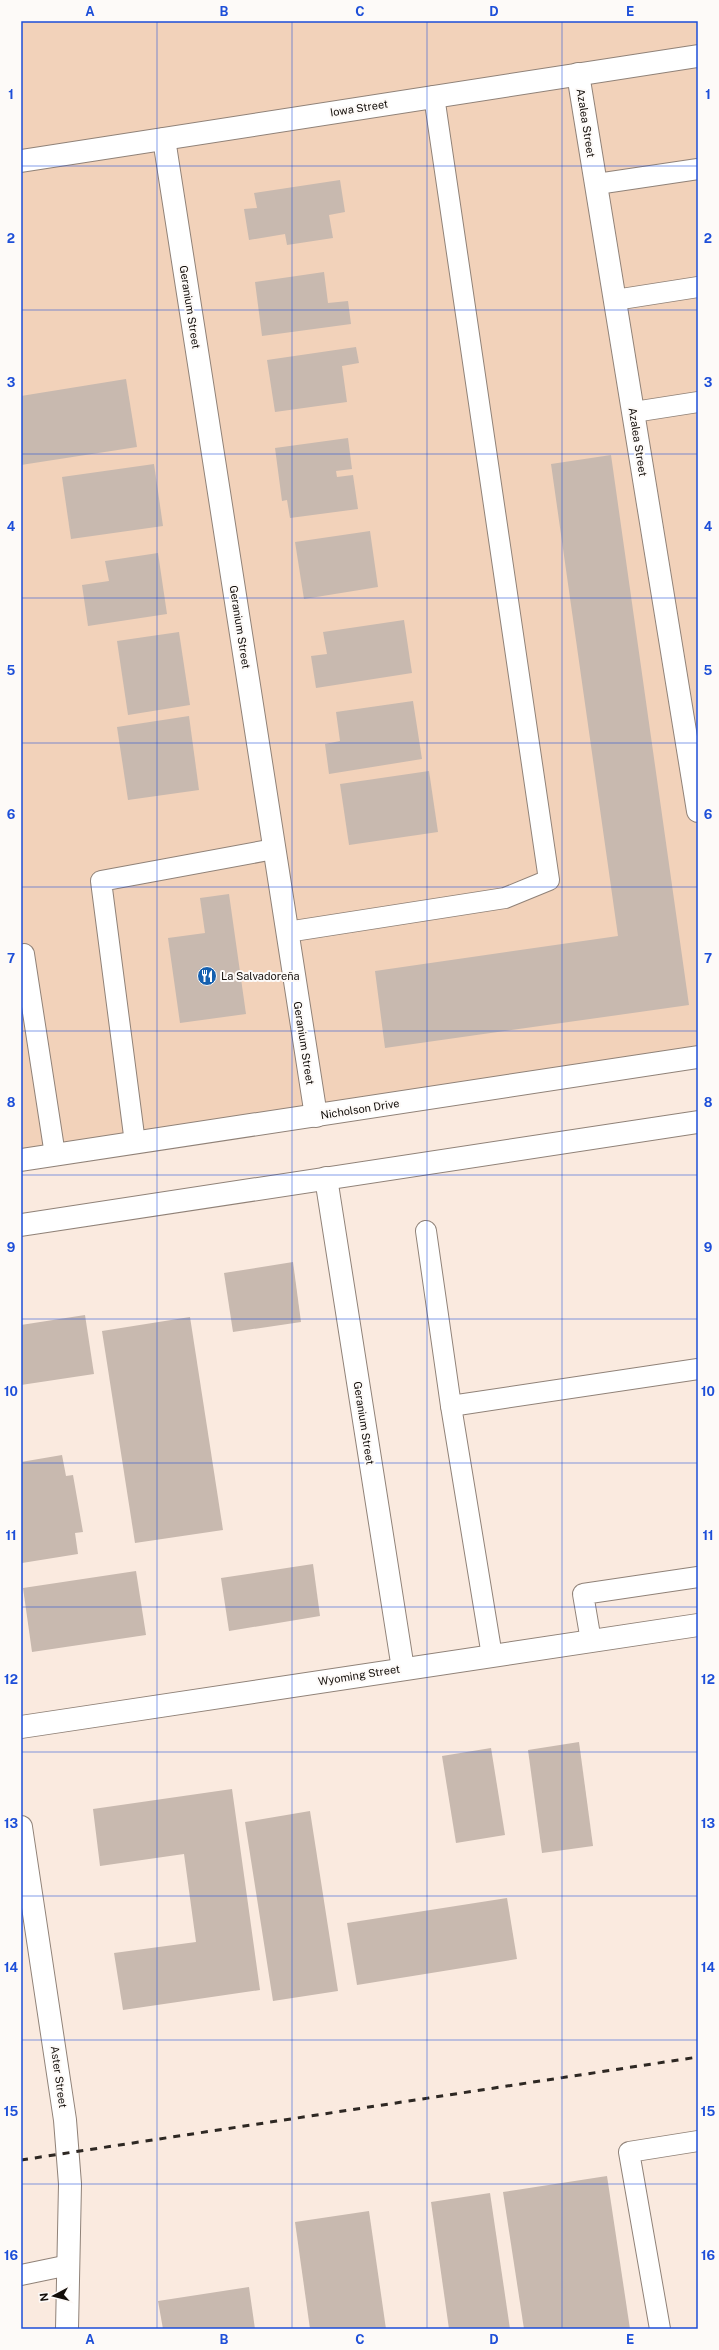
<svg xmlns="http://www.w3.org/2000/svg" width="719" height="2350" font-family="'Public Sans',sans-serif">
	<rect width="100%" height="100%" fill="#faeadf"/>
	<path fill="#f2d2ba" d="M21,21H698V1056L21,1160Z"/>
	<g fill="#c8b9af">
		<path d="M340,180L345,212L329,215L333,238L287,245L285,234L249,240L244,209L257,208L254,193Z"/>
		<path d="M324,272L328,303L348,301L351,324L262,336L255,282Z"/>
		<path d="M356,347L359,363L342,366L347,402L275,412L267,360Z"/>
		<path d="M126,379L137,447L21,465V396Z"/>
		<path d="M348,438L352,469L336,471L337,477L353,475L358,509L290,518L287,500L282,501L275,448Z"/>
		<path d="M611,455L689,1005L385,1048L375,971L618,936L551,464Z"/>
		<path d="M154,464L163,526L71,539L62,477Z"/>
		<path d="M370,531L378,587L304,599L295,542Z"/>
		<path d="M158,553L167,614L88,626L82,585L109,581L105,561Z"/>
		<path d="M404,620L412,673L316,688L311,656L327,654L323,632Z"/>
		<path d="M179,632L190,705L128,715L117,641Z"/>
		<path d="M413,701L422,759L329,774L325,744L340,741L336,712Z"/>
		<path d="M189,716L199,790L128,800L117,727Z"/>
		<path d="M429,771L438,832L349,845L340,784Z"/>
		<path d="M229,894L246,1014L180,1023L168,938L205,933L200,898Z"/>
		<path d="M293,1262L301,1322L233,1332L224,1273Z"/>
		<path d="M85,1315L94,1374L21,1385V1325Z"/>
		<path d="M190,1317L223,1530L135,1543L102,1331Z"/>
		<path d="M62,1455L66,1476L73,1475L83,1532L75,1533L78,1554L22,1563L21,1462Z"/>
		<path d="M313,1564L320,1616L229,1631L221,1578Z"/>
		<path d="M136,1571L146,1635L32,1652L23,1588Z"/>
		<path d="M579,1742L593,1846L542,1853L528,1750Z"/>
		<path d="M491,1748L505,1835L456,1843L442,1756Z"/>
		<path d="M232,1789L260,1990L123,2010L114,1953L196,1942L184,1854L100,1866L93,1809Z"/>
		<path d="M310,1811L338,1991L273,2001L245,1822Z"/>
		<path d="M507,1898L517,1959L357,1985L347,1923Z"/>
		<path d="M607,2176L630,2329H524L503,2192Z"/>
		<path d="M490,2193L510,2329H449L431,2202Z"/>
		<path d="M369,2211L386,2329H310L295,2222Z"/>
		<path d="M249,2287L255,2329H163L158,2301Z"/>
	</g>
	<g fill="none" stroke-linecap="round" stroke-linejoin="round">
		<g stroke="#908278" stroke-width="22">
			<g id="lane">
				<path d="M597,184L698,169"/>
				<path d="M615,300L698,287"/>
				<path d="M634,412L698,402"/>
				<path d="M287,932L505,898L549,880L434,96"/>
				<path d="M21,955L24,954L55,1155"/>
				<path d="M135,1143L101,881L274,849"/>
				<path d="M426,1231L451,1406"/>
				<path d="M591,1641L583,1594L698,1577"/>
				<path d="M492,1656L451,1406L698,1369"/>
				<path d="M21,2275L69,2265"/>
				<path d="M660,2329L629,2152L698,2141"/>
			</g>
		</g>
		<g stroke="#908278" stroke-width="24">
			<g id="street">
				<path d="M578,74L698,811"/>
				<path d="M164,139L316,1116"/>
				<path d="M21,161L698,56"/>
				<path d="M326,1178L403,1669"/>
				<path d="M21,1727L698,1625"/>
				<path d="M21,1827L65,2120L70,2184L67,2329"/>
			</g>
		</g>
		<g stroke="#908278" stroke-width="24">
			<g id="primary">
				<path d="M21,1160L698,1057"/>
				<path d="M21,1225L698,1122"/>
			</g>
		</g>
		<use href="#lane" stroke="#fff" stroke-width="20"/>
		<use href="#street" stroke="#fff" stroke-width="22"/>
		<use href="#primary" stroke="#fff" stroke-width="22"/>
		<path stroke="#2e2823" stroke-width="3" stroke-dasharray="7 7" stroke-linecap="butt" d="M21,2160L698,2057"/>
	</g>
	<path fill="none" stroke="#1d4ed8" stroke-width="1" stroke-opacity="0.55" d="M157,21V2329M292,21V2329M427,21V2329M562,21V2329M21,166H698M21,310H698M21,454H698M21,598H698M21,743H698M21,887H698M21,1031H698M21,1175H698M21,1319H698M21,1463H698M21,1607H698M21,1752H698M21,1896H698M21,2040H698M21,2184H698"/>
	<defs>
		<g id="restaurant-disc" transform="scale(1)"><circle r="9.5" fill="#1560af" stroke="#fdfaf8"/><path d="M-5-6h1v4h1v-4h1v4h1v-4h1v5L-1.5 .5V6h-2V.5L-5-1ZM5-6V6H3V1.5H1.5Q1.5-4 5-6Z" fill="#fff"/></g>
	</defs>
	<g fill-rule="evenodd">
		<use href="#restaurant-disc" x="207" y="976"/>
	</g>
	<g text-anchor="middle" stroke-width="4" stroke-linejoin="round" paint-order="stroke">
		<g font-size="11" fill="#130e0a" stroke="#fdfaf8">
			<text transform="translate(359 108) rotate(-9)" y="4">Iowa Street</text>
			<text transform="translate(586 123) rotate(81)" y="4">Azalea Street</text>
			<text transform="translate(190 307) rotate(81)" y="4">Geranium Street</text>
			<text transform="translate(638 442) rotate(81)" y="4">Azalea Street</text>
			<text transform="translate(240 627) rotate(81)" y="4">Geranium Street</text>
			<text transform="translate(304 1043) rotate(81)" y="4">Geranium Street</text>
			<text transform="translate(360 1109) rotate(-9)" y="4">Nicholson Drive</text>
			<text transform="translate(364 1423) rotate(81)" y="4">Geranium Street</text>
			<text transform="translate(359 1675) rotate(-9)" y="4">Wyoming Street</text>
			<text transform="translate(59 2077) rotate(82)" y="4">Aster Street</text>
		</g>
		<g font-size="11" fill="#130e0a" stroke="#fdfaf8" text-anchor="start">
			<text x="221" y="980">La Salvadoreña</text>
		</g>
	</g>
	<rect width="719" height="2350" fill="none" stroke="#fdfaf8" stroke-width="44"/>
	<g transform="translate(54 2296) rotate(263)" stroke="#fdfaf8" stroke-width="3" paint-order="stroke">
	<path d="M0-3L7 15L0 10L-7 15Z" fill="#130e0a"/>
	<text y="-6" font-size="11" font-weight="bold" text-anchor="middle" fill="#130e0a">N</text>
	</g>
	<rect x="22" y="22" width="675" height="2306" fill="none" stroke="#1d4ed8" stroke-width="1.5"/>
	<g font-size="13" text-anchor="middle" font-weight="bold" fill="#1d4ed8">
		<text x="90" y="16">A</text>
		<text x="224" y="16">B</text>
		<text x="360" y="16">C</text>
		<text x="494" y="16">D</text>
		<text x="630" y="16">E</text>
		<text x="11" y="99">1</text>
		<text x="708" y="99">1</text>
		<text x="11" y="243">2</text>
		<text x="708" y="243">2</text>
		<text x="11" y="387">3</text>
		<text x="708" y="387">3</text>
		<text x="11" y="531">4</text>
		<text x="708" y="531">4</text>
		<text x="11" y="675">5</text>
		<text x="708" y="675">5</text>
		<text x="11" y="819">6</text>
		<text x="708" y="819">6</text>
		<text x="11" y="963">7</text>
		<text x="708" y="963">7</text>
		<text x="11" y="1107">8</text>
		<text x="708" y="1107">8</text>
		<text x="11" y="1252">9</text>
		<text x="708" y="1252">9</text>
		<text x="11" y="1396">10</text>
		<text x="708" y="1396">10</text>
		<text x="11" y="1540">11</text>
		<text x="708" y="1540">11</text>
		<text x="11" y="1684">12</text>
		<text x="708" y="1684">12</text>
		<text x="11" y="1828">13</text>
		<text x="708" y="1828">13</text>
		<text x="11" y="1972">14</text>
		<text x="708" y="1972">14</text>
		<text x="11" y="2116">15</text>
		<text x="708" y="2116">15</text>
		<text x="11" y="2260">16</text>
		<text x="708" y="2260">16</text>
		<text x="90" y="2344">A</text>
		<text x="224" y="2344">B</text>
		<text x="360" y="2344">C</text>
		<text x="494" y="2344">D</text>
		<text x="630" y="2344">E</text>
	</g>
</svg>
